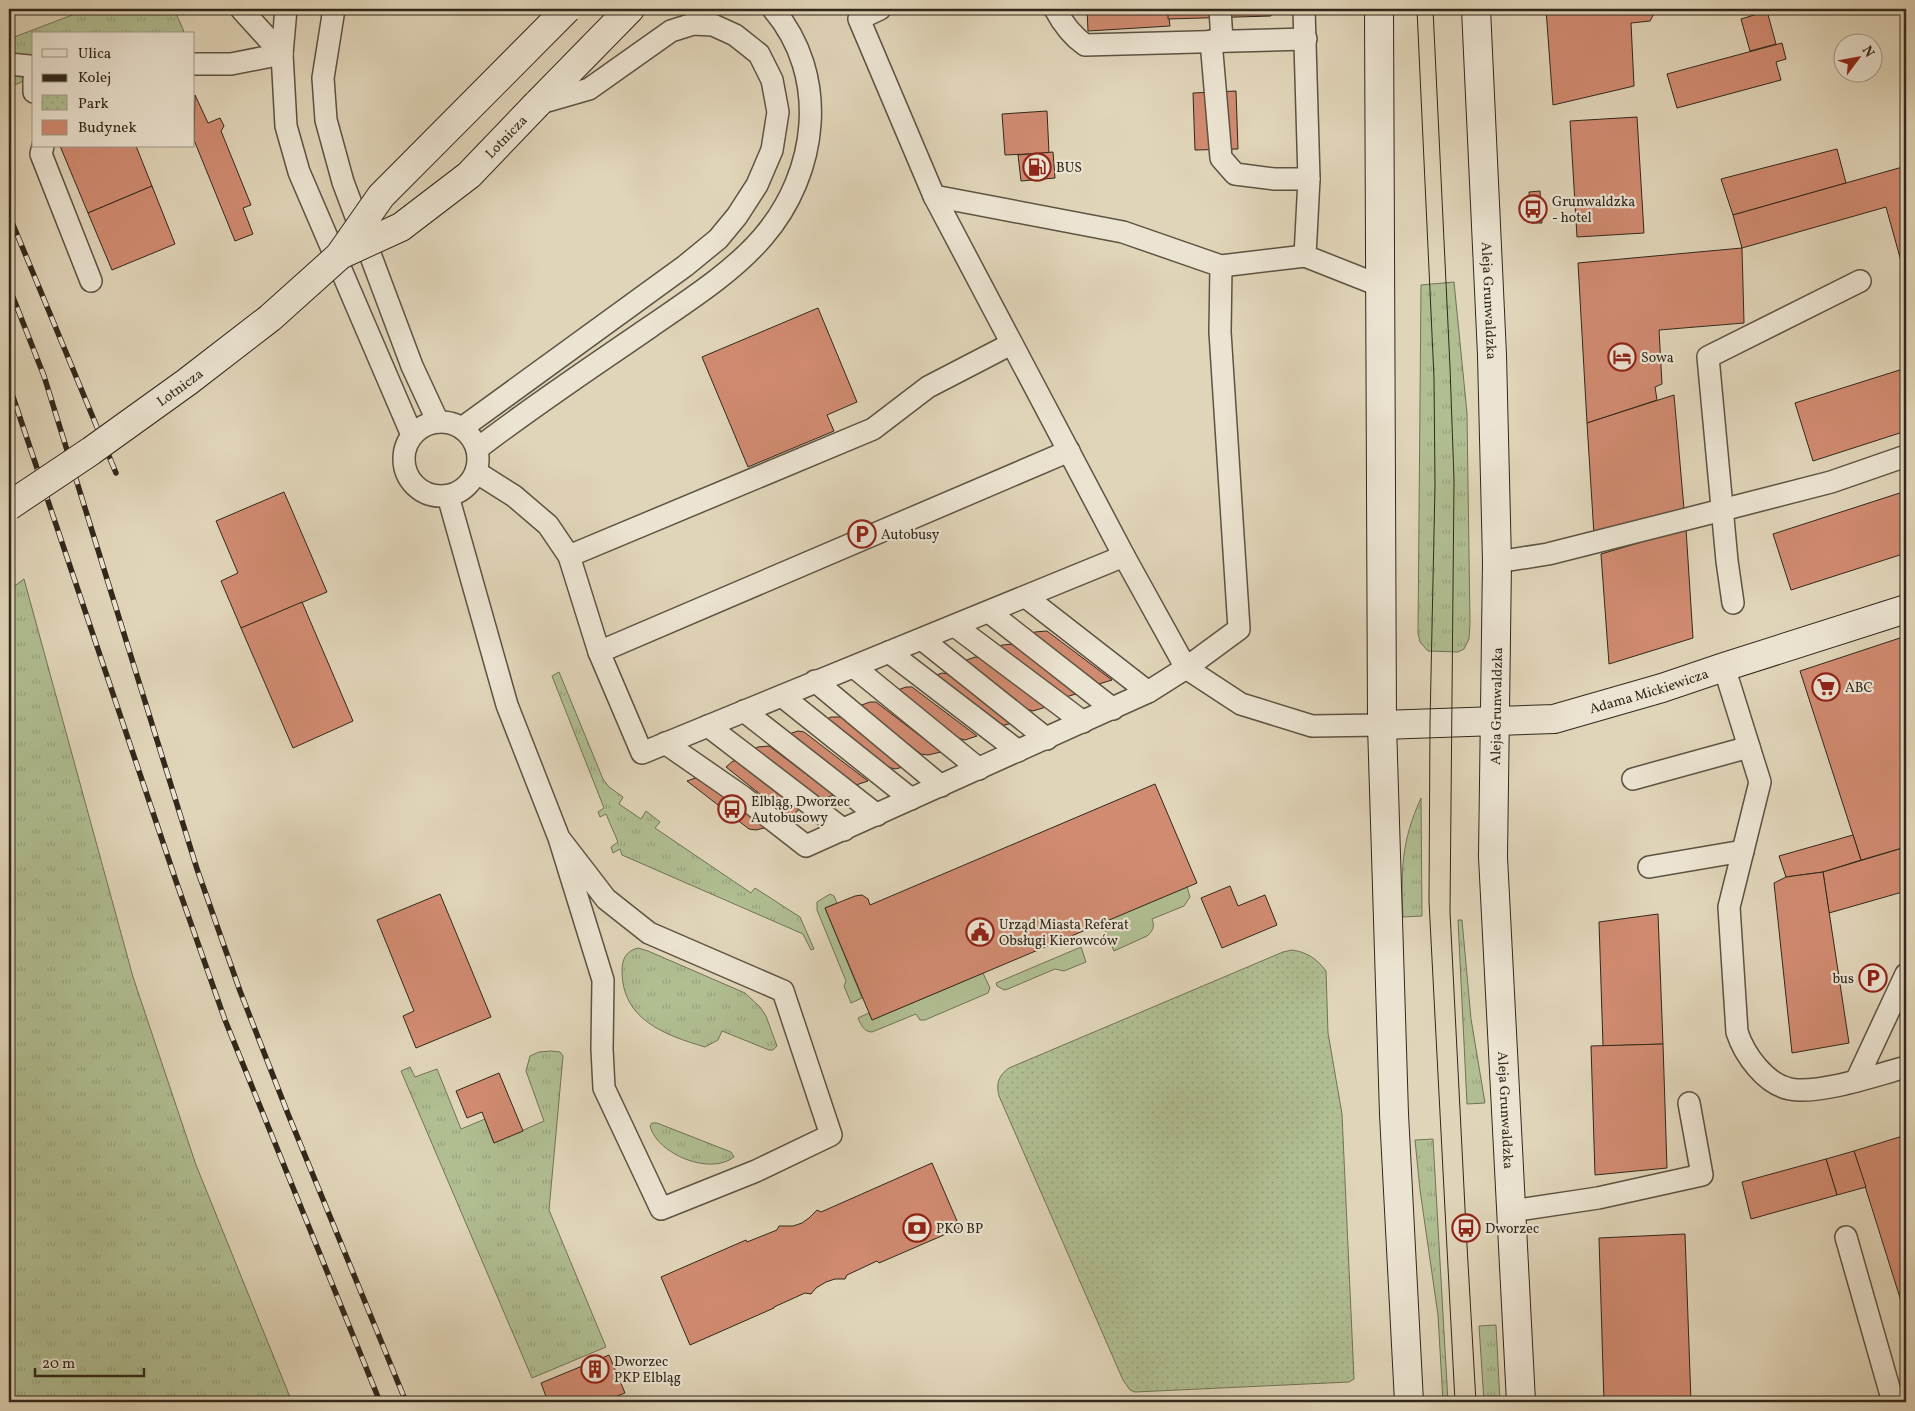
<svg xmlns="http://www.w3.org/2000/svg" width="1915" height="1411" font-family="Vollkorn,serif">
	<defs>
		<pattern id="grass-tufts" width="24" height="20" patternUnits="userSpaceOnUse" patternTransform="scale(1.25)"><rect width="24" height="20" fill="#b0be92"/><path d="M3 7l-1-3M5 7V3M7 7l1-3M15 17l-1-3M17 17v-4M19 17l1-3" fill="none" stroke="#98a37d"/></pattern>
		<pattern id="park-dots" width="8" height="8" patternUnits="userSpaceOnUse" patternTransform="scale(1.25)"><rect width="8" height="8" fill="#b0be92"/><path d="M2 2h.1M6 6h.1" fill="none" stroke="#98a37d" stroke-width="1.8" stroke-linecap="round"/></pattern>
	</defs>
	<rect width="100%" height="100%" fill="#e1d5b9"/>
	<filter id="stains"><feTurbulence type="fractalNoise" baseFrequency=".004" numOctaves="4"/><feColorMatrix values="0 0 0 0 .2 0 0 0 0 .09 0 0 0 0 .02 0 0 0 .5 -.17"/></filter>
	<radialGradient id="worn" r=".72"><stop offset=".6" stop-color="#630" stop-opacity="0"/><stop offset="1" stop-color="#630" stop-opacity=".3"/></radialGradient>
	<g fill="url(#grass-tufts)" stroke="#707356">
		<path d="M88,9H174L185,34H34V70L20,83L13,85L9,74V39Z"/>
		<path d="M1454,282L1467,413L1470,623L1469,639L1464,649L1458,652L1428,651L1420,642L1418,633L1421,285Z"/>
		<path d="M24,579L133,977L196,1165L292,1402H9V590Z"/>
		<path d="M559,672L603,779L609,787L623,797L619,804L641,819L646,811L660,822L655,828L751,893L755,888L800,917L814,949L811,950L803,934L622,855L620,849L613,853L611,847L618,842L606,814L600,817L598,812L604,808L552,676Z"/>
		<path d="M1421,798L1422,916L1403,917C1401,870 1401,842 1421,798Z"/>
		<path d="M1458,920H1462L1471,1019L1485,1103L1467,1104Z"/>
		<path d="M638,948L648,951L745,993L760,1007L766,1016L777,1046L773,1050H769L722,1031L718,1040L705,1047C665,1035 622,1020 622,971C622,959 626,951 638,948Z"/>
		<path d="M551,1051L560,1052L563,1056L549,1210L606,1347L532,1378L401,1071L410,1067L415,1077L437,1069L461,1129L485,1119L494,1143L544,1121L526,1071L530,1056L539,1052Z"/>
		<path d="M652,1123H657L731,1152L734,1157C710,1176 657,1154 650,1126Z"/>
		<path d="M1433,1139L1448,1402H1443L1438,1315L1420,1190L1415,1140Z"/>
		<path d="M1496,1325L1500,1402H1484L1479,1326Z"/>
	</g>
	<path fill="url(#park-dots)" stroke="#707356" d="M1292,950C1307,952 1317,959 1326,971L1328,1033L1342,1114L1354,1379L1349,1382L1135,1392L1130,1390L1123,1380L999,1096C996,1084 998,1076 1009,1068L1283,952Z"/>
	<g fill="#b0be92" stroke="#707356">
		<path d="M1187,887L1190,897L1184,906L1152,919C1155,926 1153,931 1147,936L1114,951L1101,922Z"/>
		<path d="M830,894L834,896L837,903L825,908L862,998L851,1003L844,986L846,981L817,910V902Z"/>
		<path d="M1081,947L1086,962L1064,971L1055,969L1008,989L1004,990L997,986L996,983Z"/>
		<path d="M983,973L990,988L988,993L925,1020H920L916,1014L872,1032C864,1032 861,1025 858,1018L869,1013L872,1020Z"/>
	</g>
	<g fill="#d18b71" stroke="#31281b">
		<path d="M1087,9H1168L1170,26L1088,31Z"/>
		<path d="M1168,9H1270L1271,16L1168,19Z"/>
		<path d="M1546,9H1655L1656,10L1650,21L1631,23L1634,86L1553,105Z"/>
		<path d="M1767,11L1776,44L1750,51L1741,19Z"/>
		<path d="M1782,43L1786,59L1776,62L1781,80L1677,108L1667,74Z"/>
		<path d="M1236,91L1238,149L1195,150L1193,93Z"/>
		<path d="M195,95L208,123L220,118L224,126L221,131L251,205L243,208L253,234L235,241L194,140Z"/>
		<path d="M1047,111L1049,153L1005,155L1002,114Z"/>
		<path d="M1637,117L1644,233L1577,237L1570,121Z"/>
		<path d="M60,146H136L152,186L88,213Z"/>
		<path d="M1837,149L1846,183L1733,215L1721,179Z"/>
		<path d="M1053,152L1055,178L1021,181L1018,155Z"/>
		<path d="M1906,166V279L1886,207L1742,248L1733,215Z"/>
		<path d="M152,186L175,244L112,270L88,213Z"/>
		<path d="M1540,191L1542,223H1531L1529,192Z"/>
		<path d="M1742,248L1744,323L1659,330L1662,384L1655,387L1657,400L1587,423L1578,263Z"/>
		<path d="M818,308L857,402L827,415L834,431L748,467L702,357Z"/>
		<path d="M1906,368V431L1813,461L1795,403Z"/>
		<path d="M1674,395L1684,509L1594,535L1587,423Z"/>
		<path d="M1906,491V553L1791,590L1773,534Z"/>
		<path d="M284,492L327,592L241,628L221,581L238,573L216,521Z"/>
		<path d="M1686,529L1693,638L1609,664L1601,554Z"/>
		<path d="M302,602L353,721L293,748L241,628Z"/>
		<path d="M1047,631L1112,680L1099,684L1093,682L1030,634L1035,632Z"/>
		<path d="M1906,636V847L1861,860L1800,671Z"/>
		<path d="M1014,644L1079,693L1066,697L997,648L1002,645Z"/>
		<path d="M975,657L981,658L1046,707L1033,711L1027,709L964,661Z"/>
		<path d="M942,673L948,674L1013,723L1000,726L931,677Z"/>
		<path d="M906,687H912L977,736L965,740L958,738L895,691Z"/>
		<path d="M870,702H876L941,752L928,755L921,754L859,706Z"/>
		<path d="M831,717H842L907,766L895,769L888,767L825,720Z"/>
		<path d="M798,731L804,732L868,781L856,785L849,782L786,735Z"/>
		<path d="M769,746L834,795L822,799L815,797L752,750L758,747Z"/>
		<path d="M733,761H738L799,809L793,816L786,815L726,767Z"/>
		<path d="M698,777L768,827L756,830L749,829L687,781Z"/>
		<path d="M1155,784L1197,883L872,1020L825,908L855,896L862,895L868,899L870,905Z"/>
		<path d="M1853,835L1861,860L1823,872L1786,877L1779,856Z"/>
		<path d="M1906,847V891L1829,913L1823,872Z"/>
		<path d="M1823,872L1849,1043L1792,1053L1774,883L1786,877Z"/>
		<path d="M1230,886L1238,906L1265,895L1277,925L1222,948L1201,898Z"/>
		<path d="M440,894L491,1017L416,1048L403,1016L414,1011L377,920Z"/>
		<path d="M1658,914L1663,1044L1603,1046L1599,922Z"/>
		<path d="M1663,1044L1667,1168L1595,1175L1591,1046Z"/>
		<path d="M499,1073L523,1131L494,1143L482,1112L467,1118L456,1091Z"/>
		<path d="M1906,1135V1317L1854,1151Z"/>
		<path d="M1854,1151L1866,1187L1837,1195L1826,1159Z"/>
		<path d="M1826,1159L1837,1195L1751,1219L1742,1182Z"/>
		<path d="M932,1163L960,1228L879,1263L877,1261L847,1275L845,1279H835L826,1282L816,1288L811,1294L805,1293L774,1307V1308L690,1345L661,1277L746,1240L747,1242L777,1230L779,1226H793L802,1223L809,1218L817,1210L821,1212Z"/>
		<path d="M1685,1234L1691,1402H1604L1599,1238Z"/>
		<path d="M609,1355L625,1393L602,1402H548L541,1383Z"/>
	</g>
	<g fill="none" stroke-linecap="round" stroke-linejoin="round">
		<g stroke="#5d5342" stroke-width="24">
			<g id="lane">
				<path d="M241,9L282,54"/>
				<path d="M286,9L282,54L286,126L299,172L412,435"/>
				<path d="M334,9L323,78L326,120L343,182L412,366L438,422"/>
				<path d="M880,9L859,19L934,196L1123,232L1221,266L1305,256"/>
				<path d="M1055,9C1063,24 1071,35 1085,45L1306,39"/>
				<path d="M1220,9L1222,41"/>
				<path d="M1304,9L1309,179L1305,256L1381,286"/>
				<path d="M1211,41L1221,158L1235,174L1274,179H1309"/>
				<path d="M9,64L29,66L34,71"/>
				<path d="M194,64H231L282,54"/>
				<path d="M34,79V92"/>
				<path d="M43,146L41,154L91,281"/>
				<path d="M934,196L1124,556L1186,668L1241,704L1312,726L1382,725"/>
				<circle cx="441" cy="459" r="37"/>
				<path d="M462,428L685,266L718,239L737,216L757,185L772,150L778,112L772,80L759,54L735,35L713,25L693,24L671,31L589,89L537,104"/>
				<path d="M477,449C533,406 592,367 650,327C689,300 732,273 763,237C818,173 830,76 773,9"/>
				<path d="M476,472L514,496L548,525L569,556L599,652L642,753L1124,556"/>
				<path d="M448,496L507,705L559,838L603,980L602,1049L604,1088L661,1209L756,1171L831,1135L783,991L649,933L606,899L559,838"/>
				<path d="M569,556L873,429L928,387L1011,344"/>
				<path d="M1497,562L1548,554L1722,510L1831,482L1906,456"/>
				<path d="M1026,597L1148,692"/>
				<path d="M1733,603L1727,561L1708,357L1860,281"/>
				<path d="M989,612L1113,709"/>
				<path d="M955,626L1083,722"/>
				<path d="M923,640L1047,739"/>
				<path d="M599,652L1069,451"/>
				<path d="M889,652L1018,751"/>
				<path d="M854,667L979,769"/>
				<path d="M1724,667L1760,782L1729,907L1737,1032C1744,1054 1765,1084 1790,1089C1818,1095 1877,1075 1906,1067"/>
				<path d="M815,681L941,786"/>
				<path d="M782,696L911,799"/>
				<path d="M744,711L877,815"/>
				<path d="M708,726L844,830"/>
				<path d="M665,743L743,797L806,846L1148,692L1186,668L1239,629L1220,332L1221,266"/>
				<path d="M1633,779L1749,747"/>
				<path d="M1649,867L1743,851"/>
				<path d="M1856,1081L1906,974"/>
				<path d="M1511,1211L1598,1198L1702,1175L1689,1103"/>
				<path d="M1846,1237L1893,1402"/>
			</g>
		</g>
		<g stroke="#31281b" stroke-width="30">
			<g id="secondary">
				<path d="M1379,9L1382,725L1394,1114L1409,1402"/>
				<path id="s1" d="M1476,9L1492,355L1497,562L1493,857L1521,1402"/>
				<path d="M537,104L630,9"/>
				<path id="s2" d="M1382,725L1554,719L1662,688L1724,667L1906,609"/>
			</g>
		</g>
		<use href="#lane" stroke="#ece4d2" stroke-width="21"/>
		<use href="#secondary" stroke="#ece4d2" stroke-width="28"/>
		<g stroke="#31281b" stroke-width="1">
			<path d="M1417,9L1434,378L1435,485L1430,723L1429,901L1455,1402"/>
			<path d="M1433,9L1450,367L1454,480L1450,912L1466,1228L1476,1402"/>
		</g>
		<g stroke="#31281b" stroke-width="5.5">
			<g id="rail">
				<path d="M9,215L116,473"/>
				<path d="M9,287L44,376L197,869L240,991L288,1114L406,1402"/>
				<path d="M9,385L177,884L225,1020L380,1402"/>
			</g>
		</g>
		<use href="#rail" stroke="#ece4d2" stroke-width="4" stroke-dasharray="11" stroke-linecap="butt"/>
		<g stroke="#31281b" stroke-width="30" stroke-linecap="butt">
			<g id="secondary-bridge">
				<path id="s3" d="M340,255L401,227L469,175L537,104"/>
				<path id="s4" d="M9,506L91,451L187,382L270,318L339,256L381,196L567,9"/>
			</g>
		</g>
		<use href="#secondary-bridge" stroke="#ece4d2" stroke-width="28"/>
	</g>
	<defs>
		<g id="fuel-ring" transform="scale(1.4375)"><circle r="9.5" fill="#ece4d2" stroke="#8f2418" stroke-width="1.5"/><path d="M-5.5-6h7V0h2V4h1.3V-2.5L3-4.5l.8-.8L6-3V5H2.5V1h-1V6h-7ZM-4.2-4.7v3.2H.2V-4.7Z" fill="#8f2418"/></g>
		<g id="bus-ring" transform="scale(1.4375)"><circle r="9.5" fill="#ece4d2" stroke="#8f2418" stroke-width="1.5"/><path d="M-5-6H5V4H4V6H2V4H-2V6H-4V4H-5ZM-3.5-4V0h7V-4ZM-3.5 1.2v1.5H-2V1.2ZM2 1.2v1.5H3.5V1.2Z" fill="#8f2418"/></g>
		<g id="hotel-ring" transform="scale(1.4375)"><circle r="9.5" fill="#ece4d2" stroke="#8f2418" stroke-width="1.5"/><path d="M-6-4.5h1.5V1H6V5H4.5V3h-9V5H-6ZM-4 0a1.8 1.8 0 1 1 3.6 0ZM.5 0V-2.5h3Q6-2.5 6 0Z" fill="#8f2418"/></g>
		<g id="parking-ring" transform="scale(1.4375)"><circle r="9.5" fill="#ece4d2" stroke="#8f2418" stroke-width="1.5"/><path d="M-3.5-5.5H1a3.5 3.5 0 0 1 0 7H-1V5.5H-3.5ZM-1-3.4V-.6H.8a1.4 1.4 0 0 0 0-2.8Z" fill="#8f2418"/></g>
		<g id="supermarket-ring" transform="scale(1.4375)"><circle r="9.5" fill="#ece4d2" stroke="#8f2418" stroke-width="1.5"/><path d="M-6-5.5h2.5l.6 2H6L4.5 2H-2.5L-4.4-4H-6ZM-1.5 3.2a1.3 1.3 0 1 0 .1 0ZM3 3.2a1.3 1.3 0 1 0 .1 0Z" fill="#8f2418"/></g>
		<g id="civic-ring" transform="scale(1.4375)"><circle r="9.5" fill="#ece4d2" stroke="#8f2418" stroke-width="1.5"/><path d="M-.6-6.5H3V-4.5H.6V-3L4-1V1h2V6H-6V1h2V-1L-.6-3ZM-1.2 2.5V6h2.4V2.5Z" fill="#8f2418"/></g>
		<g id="bank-ring" transform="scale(1.4375)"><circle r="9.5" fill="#ece4d2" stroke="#8f2418" stroke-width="1.5"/><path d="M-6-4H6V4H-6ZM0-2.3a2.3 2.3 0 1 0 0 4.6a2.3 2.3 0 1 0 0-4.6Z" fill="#8f2418"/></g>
		<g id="building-ring" transform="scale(1.4375)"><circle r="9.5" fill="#ece4d2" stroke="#8f2418" stroke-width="1.5"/><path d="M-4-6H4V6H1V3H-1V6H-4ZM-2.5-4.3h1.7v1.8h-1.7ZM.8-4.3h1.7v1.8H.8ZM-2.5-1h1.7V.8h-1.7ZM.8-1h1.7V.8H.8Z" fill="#8f2418"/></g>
	</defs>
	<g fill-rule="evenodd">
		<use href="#fuel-ring" x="1037" y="167"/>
		<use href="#bus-ring" x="1533" y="209"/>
		<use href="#hotel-ring" x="1622" y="357"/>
		<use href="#parking-ring" x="862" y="534"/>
		<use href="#supermarket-ring" x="1826" y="687"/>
		<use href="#bus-ring" x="732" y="809"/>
		<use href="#civic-ring" x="980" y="932"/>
		<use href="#parking-ring" x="1873" y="978"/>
		<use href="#bank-ring" x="917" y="1228"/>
		<use href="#bus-ring" x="1466" y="1228"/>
		<use href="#building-ring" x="595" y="1369"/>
	</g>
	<g text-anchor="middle" stroke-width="4.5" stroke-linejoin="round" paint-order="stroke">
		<g font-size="14" fill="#31281b" stroke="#ece4d2">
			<text dy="5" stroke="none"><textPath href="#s3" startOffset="206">Lotnicza</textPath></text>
			<text dy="5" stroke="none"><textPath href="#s1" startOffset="292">Aleja Grunwaldzka</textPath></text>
			<text dy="5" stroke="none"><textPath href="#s4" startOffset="208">Lotnicza</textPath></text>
			<text dy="5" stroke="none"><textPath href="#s2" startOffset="271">Adama Mickiewicza</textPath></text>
			<text transform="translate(1496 706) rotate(-89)" y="5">Aleja Grunwaldzka</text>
			<text dy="5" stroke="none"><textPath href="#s1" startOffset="1102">Aleja Grunwaldzka</textPath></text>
		</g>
		<g font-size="14" fill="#31281b" stroke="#ece4d2" text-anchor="start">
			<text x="1056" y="172">BUS</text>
			<text x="1552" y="206">Grunwaldzka<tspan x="1552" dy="16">- hotel</tspan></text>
			<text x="1641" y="362">Sowa</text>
			<text x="881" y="539">Autobusy</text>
			<text x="1845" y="692">ABC</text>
			<text x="751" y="806">Elbląg, Dworzec<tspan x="751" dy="16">Autobusowy</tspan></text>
			<text x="999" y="929">Urząd Miasta Referat<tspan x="999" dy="16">Obsługi Kierowców</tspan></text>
			<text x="1854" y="983" text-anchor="end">bus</text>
			<text x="936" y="1233">PKO BP</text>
			<text x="1485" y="1233">Dworzec</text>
			<text x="614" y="1366">Dworzec<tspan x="614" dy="16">PKP Elbląg</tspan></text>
		</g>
	</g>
	<rect width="1915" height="1411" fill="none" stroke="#e1d5b9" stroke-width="30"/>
	<rect x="10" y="10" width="1895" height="1391" fill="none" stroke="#31281b" stroke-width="2.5"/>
	<rect x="15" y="15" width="1885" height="1381" fill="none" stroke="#31281b"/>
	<rect x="32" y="32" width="162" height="115" fill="#ece4d2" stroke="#a19989"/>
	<rect x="42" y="49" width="25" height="8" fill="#ece4d2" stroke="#a19989"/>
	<text x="78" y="58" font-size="15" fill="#31281b">Ulica</text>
	<rect x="42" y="74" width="25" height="8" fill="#31281b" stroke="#a19989"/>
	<text x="78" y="82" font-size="15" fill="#31281b">Kolej</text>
	<rect x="42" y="95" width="25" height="15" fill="url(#park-dots)" stroke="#a19989"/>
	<text x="78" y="108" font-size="15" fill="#31281b">Park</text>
	<rect x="42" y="120" width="25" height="15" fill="#d18b71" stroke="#a19989"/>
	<text x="78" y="132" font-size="15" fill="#31281b">Budynek</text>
	<g transform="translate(1858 58) rotate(58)"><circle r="24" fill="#ece4d2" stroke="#a19989"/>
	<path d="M0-4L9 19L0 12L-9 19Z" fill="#8f2418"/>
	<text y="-8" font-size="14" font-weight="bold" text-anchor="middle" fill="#31281b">N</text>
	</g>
	<path d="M35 1368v8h109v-8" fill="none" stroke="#31281b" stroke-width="2.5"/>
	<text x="42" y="1368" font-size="15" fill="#31281b" stroke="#ece4d2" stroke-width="4" paint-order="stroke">20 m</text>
	<rect width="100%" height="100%" filter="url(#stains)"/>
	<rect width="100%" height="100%" fill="url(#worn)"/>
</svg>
